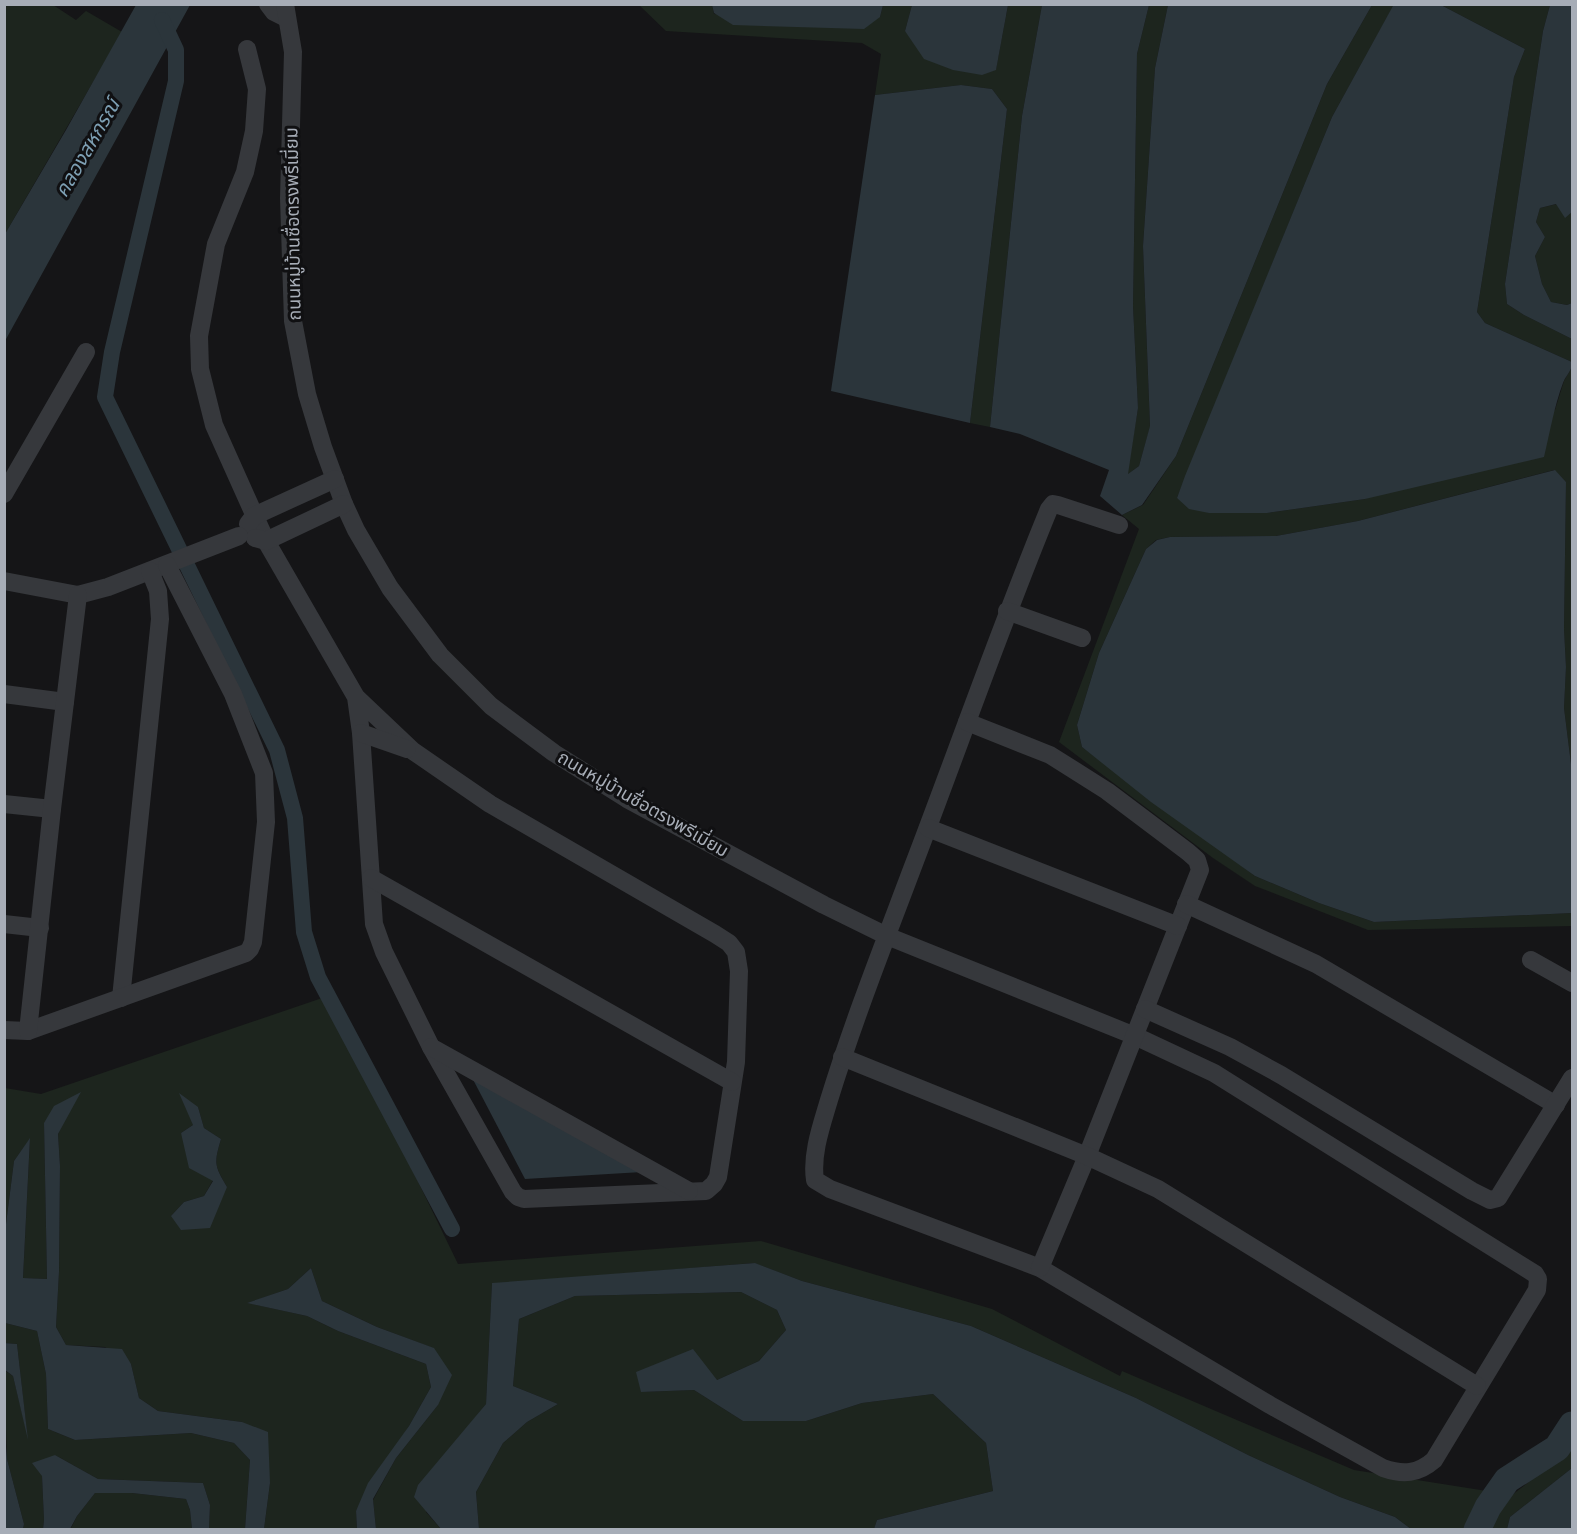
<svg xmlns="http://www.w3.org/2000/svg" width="1577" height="1534" font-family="'DM Sans','Noto Sans Thai',sans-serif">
	<rect width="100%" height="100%" fill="#151517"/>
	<g fill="#1d251e" fill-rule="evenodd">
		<path d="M5,5H53L76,20L86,11L122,32L5,234Z"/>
		<path d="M639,5H712L714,14L880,17L883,5H912L905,31L996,69L1008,5H1042L1022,116L990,427L970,423L1007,109L992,89L961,85L875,95L881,54L862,43L666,31Z"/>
		<path d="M1149,5H1168L1155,68L1143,246L1150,427L1139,466L1127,475L1138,408L1133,306L1137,54Z"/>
		<path d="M1372,5H1394L1332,117L1177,498L1209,513H1267L1365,499L1555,410L1564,381L1572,367V772L1564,708L1566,667L1564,629L1566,482L1554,470L1358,521L1276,536L1170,537L1156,540L1146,549L1099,653L1077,725L1082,747L1255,876L1319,903L1374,922L1572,913V926L1368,930L1255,886L1213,858L1059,742L1139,529L1122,515L1143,505L1176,456L1327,84Z"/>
		<path d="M1441,5H1550L1543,31L1505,284L1507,304L1524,315L1572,339V362L1485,323L1477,312L1514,77L1525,49Z"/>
		<path d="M1557,204L1565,217L1572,212V303L1567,305L1551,302L1542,284L1535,256L1545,237L1536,222L1540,208Z"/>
		<path d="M328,996L458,1264L761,1241L992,1309L1120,1376L1122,1371L1354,1470L1512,1495L1572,1449V1468L1510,1517L1507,1529H1411L1395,1517L1340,1497L1248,1455L1136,1398L971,1326L802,1281L754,1263L492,1284L486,1404L461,1436L426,1512L441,1529H376L373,1500L396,1458L438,1405L433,1348L377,1327L322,1301L311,1268L288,1289L248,1303L307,1316L338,1331L426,1364L431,1387L409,1426L356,1511L357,1529H264L270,1483L242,1422L158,1411L139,1398L131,1364L105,1347L66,1345L56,1327L59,1272L60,1166L58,1134L64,1120L44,1123L47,1279L23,1278L30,1139L14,1161L5,1232V1088L41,1094ZM198,1107L204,1128L221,1139C214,1163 214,1165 227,1187L171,1216L184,1202L204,1196L213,1180L181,1133L193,1125Z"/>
		<path d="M741,1292L777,1310L786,1330L759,1361L717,1380L641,1392L694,1390L743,1421H806L862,1403L933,1394L986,1443L993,1491L877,1520L874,1530L479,1529L476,1492L503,1443L527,1422L558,1404L513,1386L519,1319L575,1296Z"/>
		<path d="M5,1323L37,1331L46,1374L48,1429L75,1440L191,1433L234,1443L250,1460L245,1529H209L210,1505L203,1483L98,1479L55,1455L42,1476L44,1520L43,1529H23L24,1524L7,1459L4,1370L13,1376L27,1433L17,1344L5,1343Z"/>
		<path d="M95,1493H132L186,1499L190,1510L192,1529L70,1530L77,1516Z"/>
	</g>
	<g fill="#2b353b">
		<path d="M1394,4L1441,5L1525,49L1514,77L1477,312L1485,323L1572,362C1573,370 1566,375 1563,383C1554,407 1550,432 1544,457L1365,499L1267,513H1209L1189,509L1177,498L1185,476L1332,117Z"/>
		<path d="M136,5H190L5,341V234L66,130Z"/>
		<path d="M712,5V4L883,5L880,17L864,29L733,25L714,13Z"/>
		<path d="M912,5H1008L996,70L982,75L953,70L924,59L905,31Z"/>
		<path d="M1042,5H1149L1137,54L1133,306L1138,408L1128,474L1139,466L1150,426L1143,246L1155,68L1168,5H1372L1327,84L1176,456L1142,505L1122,515L1100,496L1109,470L1020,434L990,427L1022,116Z"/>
		<path d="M1550,5H1572V212L1565,218L1556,204L1540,208L1536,222L1545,237L1535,256L1542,284L1551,302L1567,305L1572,303V339L1524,315L1507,304L1505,284L1543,31Z"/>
		<path d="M961,85L992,89L1007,109L970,423L831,391L875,95Z"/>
		<path d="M1555,470L1566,482L1564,629L1566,667L1564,708L1572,772V913L1374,922L1319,903L1255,876L1151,802L1082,747L1077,725L1099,653L1146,549L1157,540L1170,537L1276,536L1358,521Z"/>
		<path d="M467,1068L642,1172L525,1179Z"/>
		<path d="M81,1092L58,1134L60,1166L59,1272L56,1327L66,1345L122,1349L131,1364L139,1398L158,1411L242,1422L268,1432L270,1483L264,1529H245L250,1460L234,1443L191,1433L75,1440L48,1429L46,1374L37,1331L5,1323V1232L14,1161L30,1138L23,1278L47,1279L44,1123L54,1106Z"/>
		<path d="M179,1093L198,1107L204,1128L221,1139C214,1163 214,1165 227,1187L210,1228L181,1230L171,1216L184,1202L204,1196L213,1181L189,1168L181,1133L193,1125Z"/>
		<path d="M755,1263L802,1281L971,1326L1136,1398L1248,1455L1340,1497L1395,1517L1411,1529H874L877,1520L993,1491L986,1443L933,1394L862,1403L806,1421H743L694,1390L641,1392L636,1372L693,1349L717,1380L759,1361L786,1330L777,1310L741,1292L575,1296L519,1319L513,1386L558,1404L527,1422L503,1443L476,1492L479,1529H441L414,1497L418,1485L486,1404L492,1283Z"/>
		<path d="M311,1268L322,1301L377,1327L434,1348L452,1375L438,1405L396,1458L373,1499L376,1529H357L356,1511L368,1483L409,1426L431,1387L426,1364L338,1331L307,1316L247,1303L288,1289Z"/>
		<path d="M4,1343L17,1344L28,1440L13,1376L5,1370Z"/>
		<path d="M4,1422L7,1459L24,1524L23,1529H5Z"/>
		<path d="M55,1455L98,1479L203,1483L210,1505L209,1529H192L190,1510L186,1499L132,1493H95L77,1516L70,1529H43L44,1520L42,1476L32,1463Z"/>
		<path d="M1572,1468V1529H1507L1510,1517Z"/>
	</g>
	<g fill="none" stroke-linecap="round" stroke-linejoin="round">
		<path stroke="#2b353b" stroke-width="16" d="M162,20L176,50V81L112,352L105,397L277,750L295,818L304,932L318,977L452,1229"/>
		<path stroke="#2b353b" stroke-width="27" d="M1477,1530L1488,1507L1507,1480L1557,1448L1572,1425"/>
		<g stroke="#36383c" stroke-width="18">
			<path d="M268,4L274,12L286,18"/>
			<path d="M285,4L293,52L289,198L293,321L307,394L323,447L344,504L356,530L390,588L440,655L491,706L554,753L627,799L824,905L887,936L1135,1036L1214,1073L1535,1274L1538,1279L1537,1290L1434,1460C1418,1474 1403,1475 1383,1468L1270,1405L1040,1268L830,1189L815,1180C811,1154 822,1124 829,1100C853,1022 883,946 912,869C958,749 1000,628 1049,509L1053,504L1058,505L1119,525"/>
			<path d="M247,49L257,89L254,131L245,172L216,244L199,336L200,369L214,425L266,541L356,697L413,751L490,804L715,934L729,943L736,952L739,971L736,1062L718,1177L714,1184L706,1191L524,1199L518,1197L513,1192L431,1047L384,952L374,924L361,733L356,697"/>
			<path d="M4,494L86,352"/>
			<path d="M248,524L254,516L335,479"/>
			<path d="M255,538L266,541L344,504"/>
			<path d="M4,581L78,595L108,587L239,536"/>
			<path d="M1007,611L1082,638"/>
			<path d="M4,694L65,702"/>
			<path d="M967,722L1050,755L1107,791L1188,852L1197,860L1200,870L1087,1156L1040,1268"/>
			<path d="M361,733L407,749"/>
			<path d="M4,804L52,809"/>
			<path d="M928,828L1178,926"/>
			<path d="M371,878L732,1082"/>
			<path d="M1186,904L1316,964L1556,1105"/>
			<path d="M4,924L40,928"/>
			<path d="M1531,960L1572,983"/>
			<path d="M121,998L160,619L158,591L150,571"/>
			<path d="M1145,1009L1230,1047L1281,1075L1472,1191L1490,1200L1498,1198L1572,1078"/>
			<path d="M4,1030L28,1031L246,953L250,949L253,942L266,822L264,773L233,694L167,565"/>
			<path d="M28,1031L52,809L78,595"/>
			<path d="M431,1047L689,1191"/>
			<path d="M842,1057L1087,1156L1158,1189L1477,1386"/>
		</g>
	</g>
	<g text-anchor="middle" stroke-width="6" stroke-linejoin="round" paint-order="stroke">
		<g font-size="18" fill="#a7adb7" stroke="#101012">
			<text transform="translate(293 224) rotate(-91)" y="6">ถนนหมู่บ้านซื่อตรงพรีเมี่ยม</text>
			<text transform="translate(643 804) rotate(30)" y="6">ถนนหมู่บ้านซื่อตรงพรีเมี่ยม</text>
		</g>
		<g font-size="20" font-style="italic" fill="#7d9fb3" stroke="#101012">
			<text transform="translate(87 148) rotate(-60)" y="7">คลองสหกรณ์</text>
		</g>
	</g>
	<rect width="1577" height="1534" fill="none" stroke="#a7adb7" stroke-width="12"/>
</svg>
